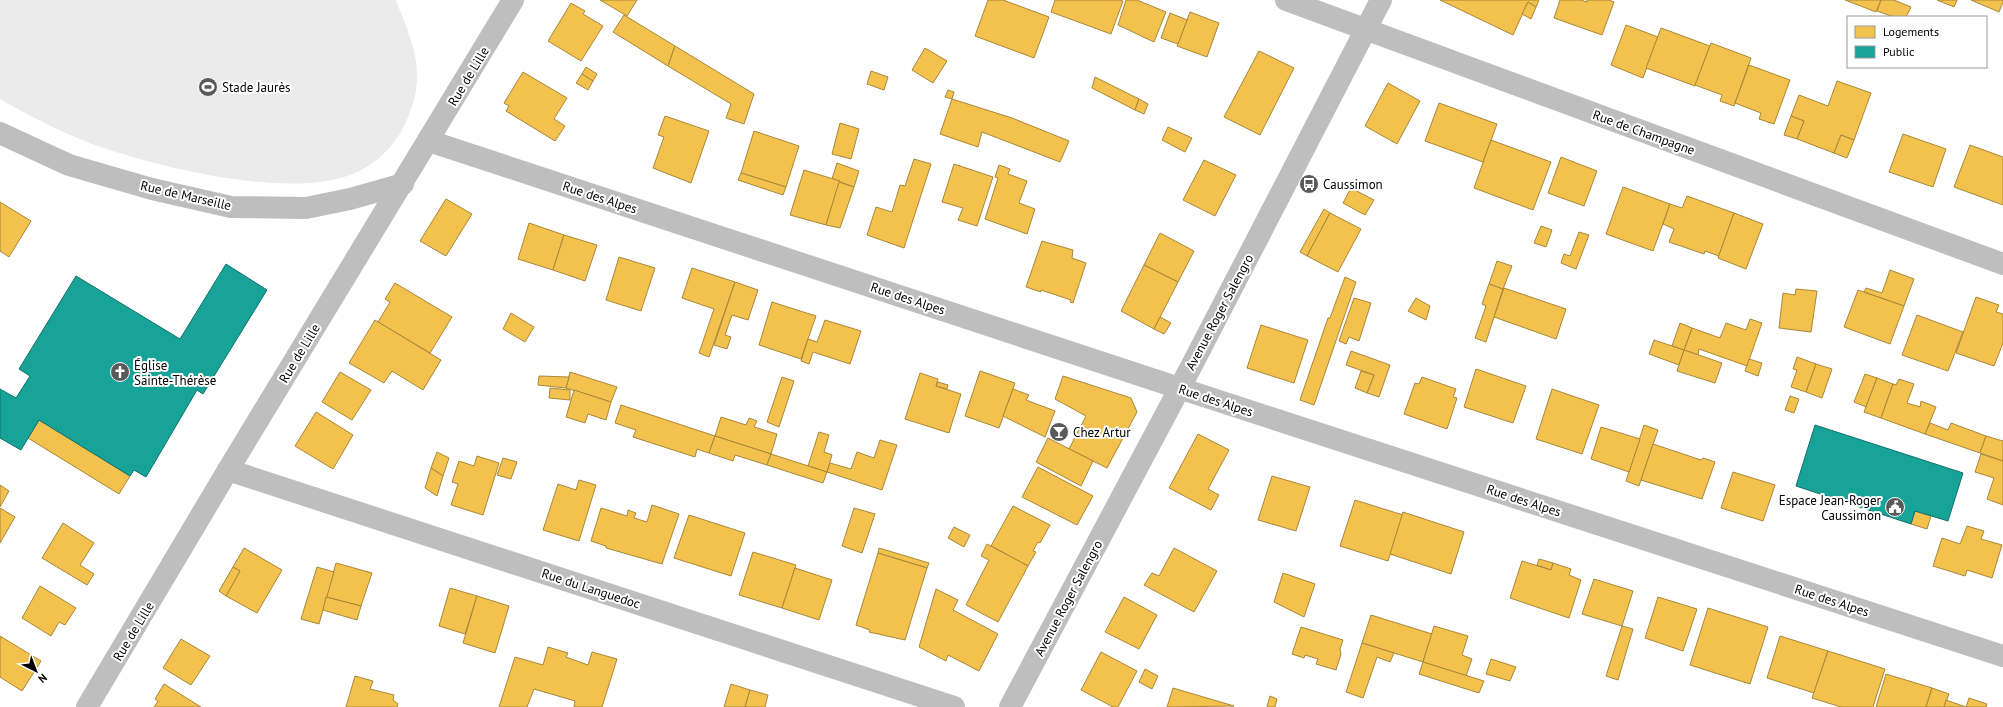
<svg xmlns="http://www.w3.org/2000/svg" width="2003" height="707" font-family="'PT Sans',sans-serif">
	<rect width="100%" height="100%" fill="#fff"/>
	<path fill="#ebebeb" d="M0,0H398L396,1C416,49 428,79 403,128C392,149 374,165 353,174C287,200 157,167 92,144C61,132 29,116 0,99Z"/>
	<g fill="#f2c14e" stroke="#a98737">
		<path d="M600,0H637L627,16Z"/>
		<path d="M988,0H1003L1049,17L1034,58L975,36Z"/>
		<path d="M1055,0H1119L1123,1L1111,34L1051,12Z"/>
		<path d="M1126,0H1137L1166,12L1154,42L1118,25Z"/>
		<path d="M1440,0H1539L1536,7L1528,2L1513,35Z"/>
		<path d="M1560,0H1581L1587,2V0H1609L1614,2L1602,35L1554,18Z"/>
		<path d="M1845,0H1881L1876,12Z"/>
		<path d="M1881,0H1894L1911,7L1906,17H1894L1877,11Z"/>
		<path d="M1937,0H1957L1954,7Z"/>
		<path d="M1971,0H2003V2L1999,12Z"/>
		<path d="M1528,2L1536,7L1531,19L1522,14Z"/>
		<path d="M571,3L585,11L583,14L603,26L581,61L548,41Z"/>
		<path d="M1190,12L1219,23L1207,57L1177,46Z"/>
		<path d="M1170,13L1187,20L1178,44L1161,38Z"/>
		<path d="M624,15L675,46L668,66L613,32Z"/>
		<path d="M1626,25L1658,37L1643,78L1611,65Z"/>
		<path d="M1661,28L1710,46L1695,86L1646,68Z"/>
		<path d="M1711,43L1751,58L1734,106L1720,101L1722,95L1695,85Z"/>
		<path d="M675,46L754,94L744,124L726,118L731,104L668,66Z"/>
		<path d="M925,48L947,61L933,83L912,70Z"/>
		<path d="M1259,51L1294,68L1260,135L1224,117Z"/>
		<path d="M1749,65L1790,80L1774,124L1759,119L1761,113L1735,103Z"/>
		<path d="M586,67L597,74L593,81L582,74Z"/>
		<path d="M871,71L888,77L884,90L867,84Z"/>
		<path d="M523,72L567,98L554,119L565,126L555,141L506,111L509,106L504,103Z"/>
		<path d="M582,74L593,81L588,90L576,83Z"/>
		<path d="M1095,77L1139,99L1135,110L1092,88Z"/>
		<path d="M1837,81L1871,93L1854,140L1841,135L1834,153L1797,139L1804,121L1791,116L1799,95L1828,106Z"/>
		<path d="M1388,83L1420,101L1397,144L1365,126Z"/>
		<path d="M948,90L954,92L952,99L945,97Z"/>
		<path d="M952,99L1012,118L1069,141L1060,162L982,132L978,147L940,134Z"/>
		<path d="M1139,99L1148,104L1144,114L1135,110Z"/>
		<path d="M1439,103L1497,124L1483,162L1425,141Z"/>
		<path d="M665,116L709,131L691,183L653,168L664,137L658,135Z"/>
		<path d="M1791,116L1804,121L1797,139L1784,135Z"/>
		<path d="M840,123L859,129L851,159L832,154Z"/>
		<path d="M1168,127L1192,138L1185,152L1162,140Z"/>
		<path d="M754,131L799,146L786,187L741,173Z"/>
		<path d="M1903,134L1946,149L1933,187L1889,172Z"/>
		<path d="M1841,135L1854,140L1847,158L1834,153Z"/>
		<path d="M1491,140L1551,162L1533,210L1474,188Z"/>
		<path d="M1970,145L2003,157V205L1954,187Z"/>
		<path d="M1561,157L1597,171L1584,206L1548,193Z"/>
		<path d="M914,159L931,164L904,248L867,235L876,207L892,212L900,185L905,186Z"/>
		<path d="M1204,160L1236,175L1215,216L1183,200Z"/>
		<path d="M837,163L859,171L854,187L832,179Z"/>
		<path d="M954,164L993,177L977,226L958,220L963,208L942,202Z"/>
		<path d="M999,165L1010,169L1008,174L1027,181L1019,203L1035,209L1027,234L985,219L998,178L995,177Z"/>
		<path d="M804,170L840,181L826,225L790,215Z"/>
		<path d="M741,173L786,187L783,195L738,180Z"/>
		<path d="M839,182L854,187L840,228L826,225Z"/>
		<path d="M1623,187L1670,204L1653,251L1606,234Z"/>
		<path d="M1351,188L1374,200L1365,215L1343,203Z"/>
		<path d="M1687,196L1734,213L1719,256L1705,251L1704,254L1669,242L1674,229L1663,224L1670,204L1682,208Z"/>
		<path d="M446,199L472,214L446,256L420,241Z"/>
		<path d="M0,202L31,221L9,257L0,251Z"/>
		<path d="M1324,209L1330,213L1307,256L1300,252Z"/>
		<path d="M1330,213L1361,229L1338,272L1307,256Z"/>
		<path d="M1734,213L1763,224L1746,269L1718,258Z"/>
		<path d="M529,223L564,235L553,270L518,259Z"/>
		<path d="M1541,226L1552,230L1546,247L1534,243Z"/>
		<path d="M1579,232L1589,235L1576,269L1561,263L1564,254L1570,256Z"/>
		<path d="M1160,233L1194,251L1178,282L1144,265Z"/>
		<path d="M564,235L597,245L585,281L553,270Z"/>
		<path d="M1042,241L1073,250L1072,258L1086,263L1073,303L1070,302L1071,300L1041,290V292L1026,287Z"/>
		<path d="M619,257L655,268L641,311L606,300Z"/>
		<path d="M1497,261L1512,266L1503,289L1489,284Z"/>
		<path d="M1144,265L1178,282L1154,329L1121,311Z"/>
		<path d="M692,268L735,282L709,357L699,353L714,309L682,298Z"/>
		<path d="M1890,270L1914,279L1904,306L1864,292L1866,288L1882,293Z"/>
		<path d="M1345,277L1356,282L1314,405L1300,400L1328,318H1330Z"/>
		<path d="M735,282L758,290L748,320L732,315L725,335L731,337L727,349L714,345Z"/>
		<path d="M395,283L452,317L430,353L378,322L390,302L385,299Z"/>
		<path d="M1489,284L1503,289L1486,342L1475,338L1486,306L1482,304Z"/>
		<path d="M1504,288L1566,309L1556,339L1494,317Z"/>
		<path d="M1796,289L1817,291L1811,332L1779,328L1783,293L1795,295Z"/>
		<path d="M1858,290L1904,306L1890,344L1844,327Z"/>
		<path d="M1976,297L1999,305L1996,312L2003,314V343L1994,366L1956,353Z"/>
		<path d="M1354,298L1371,303L1359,341L1349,337L1346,344L1339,341Z"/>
		<path d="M1416,298L1430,306L1426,320L1408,311Z"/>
		<path d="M772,302L816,316L801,359L759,345Z"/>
		<path d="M511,313L534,327L525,342L503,329Z"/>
		<path d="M1917,315L1963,332L1948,371L1902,355Z"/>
		<path d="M1160,317L1171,323L1164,334L1154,329Z"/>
		<path d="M1750,319L1762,323L1747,366L1699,349L1698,355L1684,350L1692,328L1720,338L1726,323L1746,330Z"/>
		<path d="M375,320L441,360L423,390L392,371L384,383L349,363Z"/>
		<path d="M825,320L861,331L850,364L813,352L809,364L801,361L808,339L817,342Z"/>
		<path d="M1680,323L1692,328L1684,350L1672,346Z"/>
		<path d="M1261,325L1308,340L1294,383L1247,368Z"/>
		<path d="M1654,340L1684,350L1679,365L1649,354Z"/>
		<path d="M1684,350L1722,363L1715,383L1677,371Z"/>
		<path d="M1351,351L1390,365L1379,397L1367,393L1374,375L1346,365Z"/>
		<path d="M1797,357L1816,364L1806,392L1791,387L1797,370L1793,369Z"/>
		<path d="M1749,359L1762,363L1758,376L1745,371Z"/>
		<path d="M1816,364L1832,369L1822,398L1806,392Z"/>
		<path d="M1476,369L1526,386L1513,423L1464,407Z"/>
		<path d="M980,371L1015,383L999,428L965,416Z"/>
		<path d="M1361,371L1374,375L1367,393L1355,388Z"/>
		<path d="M340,372L371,390L352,420L322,402Z"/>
		<path d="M570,372L617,387L611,402L566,388Z"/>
		<path d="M920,373L938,379L936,386L961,394L949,433L905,419Z"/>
		<path d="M1865,374L1877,378L1866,407L1854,402Z"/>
		<path d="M539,376L569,377L566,388L538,385Z"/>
		<path d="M1063,376L1131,398L1137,412L1107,468L1069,449L1086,416L1055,399Z"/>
		<path d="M782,377L794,381L779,427L767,422Z"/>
		<path d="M1422,377L1456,389L1453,397L1457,398L1447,429L1404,414L1415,383L1419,384Z"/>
		<path d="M1877,378L1893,384L1881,418L1864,412Z"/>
		<path d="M1899,379L1914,384L1907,403L1920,407L1921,401L1936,407L1925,434L1881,418L1893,384L1896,385Z"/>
		<path d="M938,382L948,385L947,389L936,386Z"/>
		<path d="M550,388L570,390V400L549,398Z"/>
		<path d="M1013,389L1029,395L1026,400L1055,411L1045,437L1003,416Z"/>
		<path d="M1552,389L1599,405L1582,454L1536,439Z"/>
		<path d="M574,390L611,402L606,420L588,414L585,423L566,417Z"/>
		<path d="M1790,396L1799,399L1794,413L1785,410Z"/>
		<path d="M621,405L715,436L709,453L697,449L695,457L633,437L636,430L615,423Z"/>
		<path d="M316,412L353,435L333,469L295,446Z"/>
		<path d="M721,417L746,425L749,418L757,421L754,427L777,434L771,454L715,436Z"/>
		<path d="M39,420L130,476L119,494L28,438Z"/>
		<path d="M1930,423L1948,430L1951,423L1986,436L1980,453L1925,434Z"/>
		<path d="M1644,425L1658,430L1639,486L1626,481Z"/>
		<path d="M1601,427L1640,439L1629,472L1591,459Z"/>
		<path d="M819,432L829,435L824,452L832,455L827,472L808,466Z"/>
		<path d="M1198,434L1229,450L1208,489L1219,495L1211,510L1169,488Z"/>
		<path d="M715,436L771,454L767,465L735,455L733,461L709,453Z"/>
		<path d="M1986,436L2003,441V461L1980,453Z"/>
		<path d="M1048,438L1093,461L1081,486L1036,462Z"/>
		<path d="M880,440L897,445L882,490L827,472L830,463L851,469L857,452L874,458Z"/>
		<path d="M1653,444L1701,460L1703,458L1715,462L1702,499L1641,480Z"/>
		<path d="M437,452L449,458L443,476L431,468Z"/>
		<path d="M771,454L827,472L823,483L767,465Z"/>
		<path d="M1981,454L2003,461V505L1987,499L1994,478L1975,472Z"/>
		<path d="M477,456L499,463L483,515L451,505L458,484L452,482L459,461L474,466Z"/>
		<path d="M503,458L517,462L511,479L497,475Z"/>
		<path d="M1038,467L1093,496L1077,525L1022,497Z"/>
		<path d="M431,468L443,476L437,496L425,488Z"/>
		<path d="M1733,472L1775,485L1763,521L1721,508Z"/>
		<path d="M1272,476L1310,487L1296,531L1258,520Z"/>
		<path d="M579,480L596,485L579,541L543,530L558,484L576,490Z"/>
		<path d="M0,485L9,491L0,507Z"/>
		<path d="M1355,500L1403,515L1388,561L1340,546Z"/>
		<path d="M652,505L679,514L662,564L606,548V546L591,541L601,508L627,516L628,510L636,513L634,518L647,522Z"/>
		<path d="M1013,506L1050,525L1040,543L1038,542L1033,551L1036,552L1028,566L991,546Z"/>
		<path d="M0,508L15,517L0,543Z"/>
		<path d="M854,508L875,514L862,553L842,546Z"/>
		<path d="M1915,511L1931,516L1927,529L1911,524Z"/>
		<path d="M1403,512L1464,532L1451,574L1390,554Z"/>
		<path d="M689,515L745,533L731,576L674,558Z"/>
		<path d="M63,523L94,543L80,565L94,574L87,585L42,558Z"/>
		<path d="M1967,526L1984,531L1981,539L2002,545L1992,578L1967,570L1965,576L1933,566L1942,538L1960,544Z"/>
		<path d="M954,527L970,535L964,547L948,538Z"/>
		<path d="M987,544L1028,566L998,622L966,605L989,560L981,556Z"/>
		<path d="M244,548L282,570L257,613L226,596L240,571L233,567Z"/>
		<path d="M879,548L929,563L927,568L878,553Z"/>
		<path d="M1174,548L1217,571L1194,612L1144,585L1152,573L1159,576Z"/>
		<path d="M753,552L796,565L782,608L739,595Z"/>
		<path d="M878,553L927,568L905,640L869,632L870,630L856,625Z"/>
		<path d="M1539,559L1553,563L1551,570L1537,565Z"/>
		<path d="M1522,561L1551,570L1553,563L1571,569L1569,575L1581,580L1569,618L1510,598Z"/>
		<path d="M336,563L372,573L361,606L326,597Z"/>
		<path d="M233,567L240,571L226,596L219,591Z"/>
		<path d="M317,567L334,572L319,624L301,619Z"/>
		<path d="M795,568L832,580L819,620L782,608Z"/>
		<path d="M1283,573L1315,584L1304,617L1274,602Z"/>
		<path d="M1594,579L1633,591L1622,626L1582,614Z"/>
		<path d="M40,586L76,608L65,625L59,622L51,636L22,618Z"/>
		<path d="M450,588L477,596L465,634L439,626Z"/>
		<path d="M936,589L958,600L953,610L998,634L979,671L948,655L946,661L919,647Z"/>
		<path d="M477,596L509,606L495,653L463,643Z"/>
		<path d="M326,597L361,606L357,620L323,610Z"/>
		<path d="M1124,597L1157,615L1139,649L1105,632Z"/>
		<path d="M1658,597L1697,609L1683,651L1645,638Z"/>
		<path d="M1708,608L1768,627L1750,684L1690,665Z"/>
		<path d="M1371,615L1432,634L1423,662L1362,643Z"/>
		<path d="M1434,626L1468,636L1462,655L1472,659L1466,676L1423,662Z"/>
		<path d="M1622,626L1633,629L1618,680L1606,676Z"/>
		<path d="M1301,627L1343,640L1340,649L1341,654L1336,670L1316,664L1318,659L1305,655L1304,658L1292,654Z"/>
		<path d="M0,636L41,661L22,691L0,677Z"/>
		<path d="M1780,636L1828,651L1814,693L1767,678Z"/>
		<path d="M181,639L210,656L191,685L163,668Z"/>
		<path d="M1362,643L1394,653L1390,662L1377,657L1363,698L1346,692Z"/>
		<path d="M548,647L568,653L566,657L588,665L592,652L617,659L602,707H574L575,701L534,689L527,707H499L515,657L543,665Z"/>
		<path d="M1828,651L1885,669L1873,707H1841L1812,698Z"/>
		<path d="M1101,652L1137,671L1118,707H1113L1081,690Z"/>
		<path d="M1491,659L1516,667L1510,681L1486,674Z"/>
		<path d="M1423,662L1484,681L1479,693L1419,674Z"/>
		<path d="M1145,669L1158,676L1152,689L1139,682Z"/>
		<path d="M1886,674L1932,688L1926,707H1876Z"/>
		<path d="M355,676L373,681L370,689L394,695L393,700L398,704L397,707H346Z"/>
		<path d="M164,684L201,707H154L158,701L155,699Z"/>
		<path d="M731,684L750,690L745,707H724Z"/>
		<path d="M1173,688L1234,706L1167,707Z"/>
		<path d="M1932,688L1949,694L1944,707H1926Z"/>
		<path d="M750,690L768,695L765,707H745Z"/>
		<path d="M1270,696L1277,699L1275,707H1267Z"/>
		<path d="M1969,698L1987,704L1986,707H1966Z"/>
		<path d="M1946,700L1966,707H1944Z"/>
	</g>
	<g fill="#17a398" stroke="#10726a">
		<path d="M226,264L267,290L203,394L197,390L146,477L134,470L130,476L39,420L21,450L0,438V389L16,398L30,376L19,369L76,276L180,339Z"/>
		<path d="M1815,425L1963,473L1948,521L1915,511L1911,524L1796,486Z"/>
	</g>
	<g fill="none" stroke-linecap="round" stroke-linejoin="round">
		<g stroke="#bebebe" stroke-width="22">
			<path d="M1286,0L2003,264"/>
			<path d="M0,133L69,165L152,189L231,207L306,208L350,199L403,184"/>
			<path d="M429,141L1179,388L2003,656"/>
			<path d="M228,470L954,707"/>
			<path d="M87,707L228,470L513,0"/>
			<path d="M1010,707L1193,363L1381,0"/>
		</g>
	</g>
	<defs>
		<g id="stadium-disc" transform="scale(1)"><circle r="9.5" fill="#595959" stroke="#fff"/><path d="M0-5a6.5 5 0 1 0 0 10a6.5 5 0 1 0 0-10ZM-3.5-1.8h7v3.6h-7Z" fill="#fff"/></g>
		<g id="bus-disc" transform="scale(1)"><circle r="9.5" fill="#595959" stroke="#fff"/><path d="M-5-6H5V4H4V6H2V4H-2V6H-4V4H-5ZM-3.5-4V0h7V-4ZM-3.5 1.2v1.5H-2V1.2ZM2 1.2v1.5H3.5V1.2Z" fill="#fff"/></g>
		<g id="church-disc" transform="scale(1)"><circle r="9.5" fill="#595959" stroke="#fff"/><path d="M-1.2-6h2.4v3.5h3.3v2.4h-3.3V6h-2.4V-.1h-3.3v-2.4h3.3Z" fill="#fff"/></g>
		<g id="bar-disc" transform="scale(1)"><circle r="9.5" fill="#595959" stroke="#fff"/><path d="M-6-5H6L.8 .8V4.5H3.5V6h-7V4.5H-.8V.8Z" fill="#fff"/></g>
		<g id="civic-disc" transform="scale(1)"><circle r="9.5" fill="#595959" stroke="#fff"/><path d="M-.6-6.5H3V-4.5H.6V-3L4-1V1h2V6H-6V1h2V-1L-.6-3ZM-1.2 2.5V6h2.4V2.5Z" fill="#fff"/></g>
	</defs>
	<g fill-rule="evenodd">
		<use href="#stadium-disc" x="208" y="87"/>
		<use href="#bus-disc" x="1309" y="184"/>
		<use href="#church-disc" x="120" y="372"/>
		<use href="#bar-disc" x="1059" y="432"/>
		<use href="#civic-disc" x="1895" y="507"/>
	</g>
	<g text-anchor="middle" stroke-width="4" stroke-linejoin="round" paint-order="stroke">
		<g font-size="13" fill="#000" stroke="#fff">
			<text transform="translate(468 76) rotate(-59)" y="5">Rue de Lille</text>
			<text transform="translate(1644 132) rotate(20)" y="5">Rue de Champagne</text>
			<text transform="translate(186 195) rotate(13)" y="5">Rue de Marseille</text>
			<text transform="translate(600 197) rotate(18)" y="5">Rue des Alpes</text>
			<text transform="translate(908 298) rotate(18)" y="5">Rue des Alpes</text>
			<text transform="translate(1219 312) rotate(-62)" y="5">Avenue Roger Salengro</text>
			<text transform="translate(299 353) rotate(-59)" y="5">Rue de Lille</text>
			<text transform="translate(1216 400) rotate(18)" y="5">Rue des Alpes</text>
			<text transform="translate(1524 500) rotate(18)" y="5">Rue des Alpes</text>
			<text transform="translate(591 588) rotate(18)" y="5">Rue du Languedoc</text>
			<text transform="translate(1068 598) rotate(-62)" y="5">Avenue Roger Salengro</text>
			<text transform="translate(1832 600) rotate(18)" y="5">Rue des Alpes</text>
			<text transform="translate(133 631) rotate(-59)" y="5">Rue de Lille</text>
		</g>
		<g font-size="13" fill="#000" stroke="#fff" text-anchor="start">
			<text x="222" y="92">Stade Jaurès</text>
			<text x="1323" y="189">Caussimon</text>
			<text x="134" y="370">Église<tspan x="134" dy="15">Sainte-Thérèse</tspan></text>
			<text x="1073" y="437">Chez Artur</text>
			<text x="1881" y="505" text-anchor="end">Espace Jean-Roger<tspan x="1881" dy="15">Caussimon</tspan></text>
		</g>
	</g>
	<rect x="1847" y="16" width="140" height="52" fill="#ffffff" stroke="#999999"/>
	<rect x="1855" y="26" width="20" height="12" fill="#f2c14e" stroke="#999999"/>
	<text x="1883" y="36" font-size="12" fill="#000000">Logements</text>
	<rect x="1855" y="46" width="20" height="12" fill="#17a398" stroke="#999999"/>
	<text x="1883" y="56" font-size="12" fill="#000000">Public</text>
	<g transform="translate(36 671) rotate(138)" stroke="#ffffff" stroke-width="3" paint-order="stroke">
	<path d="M0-3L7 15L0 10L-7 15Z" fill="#000000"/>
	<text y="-6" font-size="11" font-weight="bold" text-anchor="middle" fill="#000000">N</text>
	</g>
</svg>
